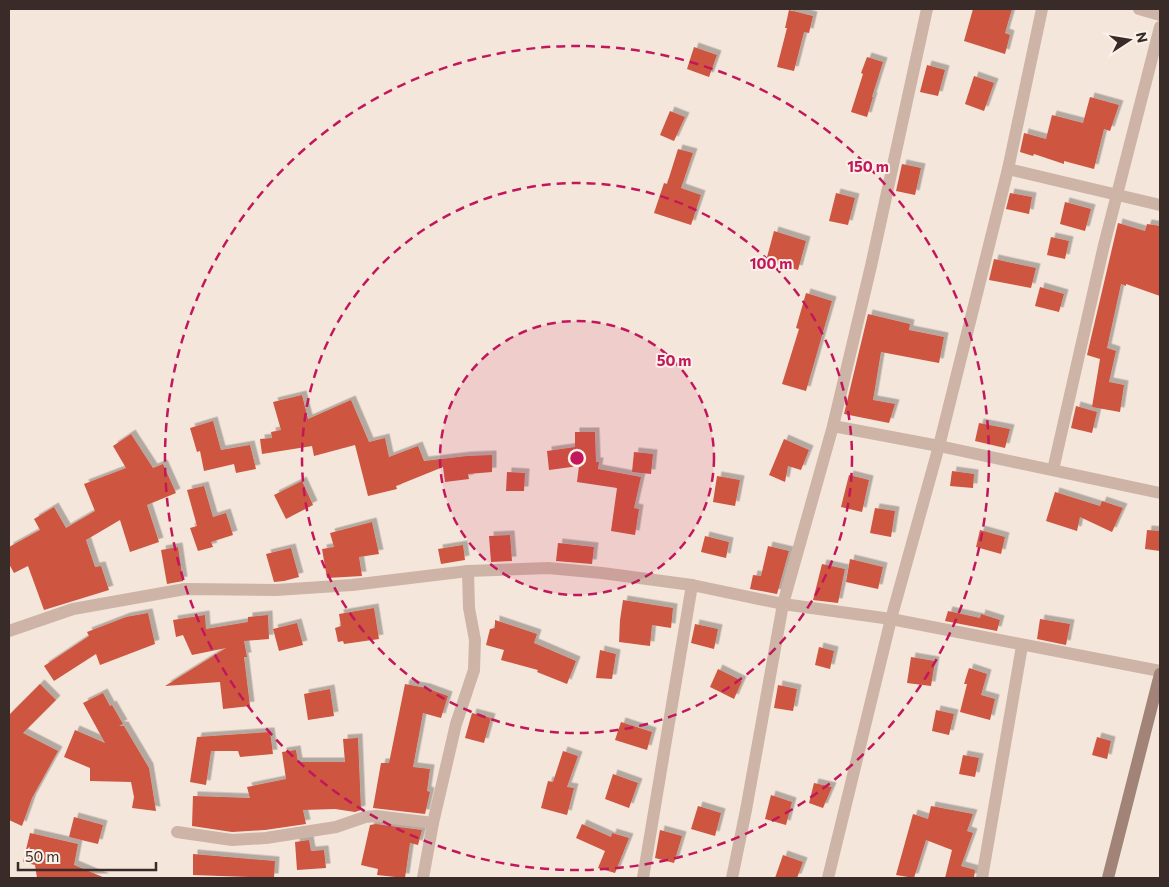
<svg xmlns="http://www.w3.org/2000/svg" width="1169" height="887" font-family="Commissioner,sans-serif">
	<defs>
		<filter id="shadow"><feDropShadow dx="4.5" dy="-4.5" stdDeviation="0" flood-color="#0004"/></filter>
	</defs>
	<rect width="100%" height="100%" fill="#f4e6db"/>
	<g fill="#ce543f" filter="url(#shadow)">
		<path d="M973,9H1012L1005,33L1010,35L1005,54L964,41Z"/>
		<path d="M789,10L813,16L809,33L804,32L794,71L777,67L787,28H785Z"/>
		<path d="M694,47L717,55L709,77L687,69Z"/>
		<path d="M867,57L883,62L872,97H873L867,117L851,112L863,74L861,73Z"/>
		<path d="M927,65L945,70L938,96L920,92Z"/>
		<path d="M974,76L994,83L984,111L965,104Z"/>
		<path d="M1090,97L1119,105L1110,131L1104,129L1094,169L1064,161V164L1034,154L1033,156L1020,152L1024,133L1046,139L1052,115L1083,123Z"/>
		<path d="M670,111L685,117L674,141L660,135Z"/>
		<path d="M678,149L693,153L681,188L701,195L691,225L654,213L664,183L667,184Z"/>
		<path d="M902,164L921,168L915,195L896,191Z"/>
		<path d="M836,193L855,198L848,225L829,221Z"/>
		<path d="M1010,193L1032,197L1029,214L1006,209Z"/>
		<path d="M1065,202L1091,209L1085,231L1060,224Z"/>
		<path d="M1118,223L1145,231L1147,224L1160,226V296L1126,284V286L1121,284L1107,348L1116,351L1109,382L1124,385L1120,412L1092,407L1100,359L1087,355Z"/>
		<path d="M774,231L806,241L798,270L766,261Z"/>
		<path d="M1051,237L1069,241L1065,259L1047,255Z"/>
		<path d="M994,259L1036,268L1031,288L989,280Z"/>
		<path d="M1040,287L1064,294L1059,312L1035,306Z"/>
		<path d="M806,293L832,301L806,391L782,384L799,329L796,328Z"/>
		<path d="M868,314L910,324L909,330L944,337L939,363L881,352L873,400L895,404L889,423L844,414Z"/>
		<path d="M302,395L308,419L351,400L369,442L385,438L389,457L418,446L424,461L467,456L492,455V472L468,474L469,479L445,482L443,467L396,486L397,489L368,496L355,445L314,456L312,446L262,454L260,439L272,438L271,432L281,430L273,402Z"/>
		<path d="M1076,406L1097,412L1092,433L1071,428Z"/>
		<path d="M213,421L221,450L250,445L256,469L236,473L234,464L204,471L200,451L197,452L190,428Z"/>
		<path d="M979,423L1010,429L1005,448L975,441Z"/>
		<path d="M575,432H595L596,462H599L598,469L641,477L634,508L639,509L635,535L611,531L617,488L577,482L579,466L549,470L547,451L575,447Z"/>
		<path d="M131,434L153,468L163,464L176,493L147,505L159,542L130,552L120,520L86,540L95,567L101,566L109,590L44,610L28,566L14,573L9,564V547L40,530L34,519L54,507L66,528L95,511L84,484L126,468L113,446Z"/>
		<path d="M784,439L809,450L801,470L788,466L785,482L769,475Z"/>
		<path d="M634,452L653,454L651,474L632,472Z"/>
		<path d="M952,471L974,474L973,488L950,486Z"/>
		<path d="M507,472L525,473L524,491H506Z"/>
		<path d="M849,475L869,480L862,512L841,507Z"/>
		<path d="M717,476L740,480L735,506L713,502Z"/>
		<path d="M302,481L313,505L286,519L274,495Z"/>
		<path d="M204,486L213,517L226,513L233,535L211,542L213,547L198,551L190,528L197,526L187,490Z"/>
		<path d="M1055,492L1100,506L1102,501L1123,508L1112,532L1080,517L1077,531L1046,521Z"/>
		<path d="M875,508L895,511L891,537L870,533Z"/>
		<path d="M372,522L379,554L359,557L362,576L327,578L322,549L334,547L330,533Z"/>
		<path d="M980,530L1005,537L1001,554L976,547Z"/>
		<path d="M1147,530L1160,531V551L1145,549Z"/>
		<path d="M510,535L512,561L491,562L489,536Z"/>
		<path d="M705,536L729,542L726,558L701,552Z"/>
		<path d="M558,543L594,547L592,564L556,561Z"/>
		<path d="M463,545L465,560L441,564L438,549Z"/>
		<path d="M768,546L789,551L777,594L750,589L753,575L761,576Z"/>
		<path d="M178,547L183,581L167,584L161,550Z"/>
		<path d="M291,548L299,577L284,581L274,582L266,554Z"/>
		<path d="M850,559L883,567L878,589L846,582Z"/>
		<path d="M822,564L845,569L838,603L813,600Z"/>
		<path d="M623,600L673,608L671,628L652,625L650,646L619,642L620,620Z"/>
		<path d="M374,608L379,639L344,644L343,641L338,642L335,628L341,626L339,614Z"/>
		<path d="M948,611L980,618L981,614L1000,620L997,631L945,621Z"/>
		<path d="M148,613L155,644L100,665L96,654L54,681L44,666L89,636L87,632L126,617Z"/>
		<path d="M205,615L206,629L248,622V617L268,615L269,639L244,641L247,657H244L250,706L223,709L220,682L165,686L226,648L192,655L183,635L176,637L173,620Z"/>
		<path d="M1040,619L1070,624L1066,645L1037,639Z"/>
		<path d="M495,620L537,634L534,643L576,661L567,684L537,672L538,670L501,660L504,650L486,645L490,629L495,628Z"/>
		<path d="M297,623L303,645L279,651L273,629Z"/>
		<path d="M695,624L718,629L714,649L691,643Z"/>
		<path d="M819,647L834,651L830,669L815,665Z"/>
		<path d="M600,650L616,654L612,679L596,678Z"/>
		<path d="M911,657L935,661L931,686L907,683Z"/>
		<path d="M969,668L987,674L981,695L995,699L990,720L960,712L967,684H964Z"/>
		<path d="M718,669L742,681L734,699L710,687Z"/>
		<path d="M40,684L56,700L23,733L58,751L32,798L22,826L9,820V715Z"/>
		<path d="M405,684L426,688L448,696L441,718L423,713L413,767L430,769L427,791L430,792L425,814L373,808L381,763H389Z"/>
		<path d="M778,685L797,689L793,711L774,708Z"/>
		<path d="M330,689L334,716L308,720L304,694Z"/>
		<path d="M103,693L110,706L112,705L123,724L119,726H124L149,768L156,811L132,808L134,797L131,782L90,781V768L64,757L75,730L105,743L83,703Z"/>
		<path d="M936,710L954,714L949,735L932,731Z"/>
		<path d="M472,713L491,718L484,743L465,738Z"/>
		<path d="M621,722L652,732L647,750L615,740Z"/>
		<path d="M270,732L273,754L240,757L238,751H211L206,785L190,782L197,737Z"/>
		<path d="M1097,737L1111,741L1107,759L1092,755Z"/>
		<path d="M358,738L361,810L355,812L335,809L303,810L306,824L265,830L232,832L192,826L193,796L250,798L247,787L286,779L282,752L296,750L298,762H345L343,739Z"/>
		<path d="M563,751L578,756L567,787L574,788L567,815L541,808L548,781L553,782Z"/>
		<path d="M963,755L979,758L975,777L959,774Z"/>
		<path d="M613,774L638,783L629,808L605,799Z"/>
		<path d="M814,783L832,787L823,808L809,803Z"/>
		<path d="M771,795L792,802L786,825L765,819Z"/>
		<path d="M698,806L721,813L715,836L691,829Z"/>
		<path d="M931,806L973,814L967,831L973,833L961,866L975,870L974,878H945L952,850L926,840L914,878L896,875L913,814L928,819Z"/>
		<path d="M74,817L103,825L98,844L69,837Z"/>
		<path d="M376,824L422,830L418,845L410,843L405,878L377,875L378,869L361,865L370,825Z"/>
		<path d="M582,824L611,837L612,833L629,838L615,873L598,868L605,851L576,838Z"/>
		<path d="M660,830L682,836L674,863L655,858Z"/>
		<path d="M30,833L78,844L74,865L105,878H37L35,865L23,862Z"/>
		<path d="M309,840L311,851L324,850L326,868L297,870L295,842Z"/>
		<path d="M193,854L275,861L274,878L193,875Z"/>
		<path d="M783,855L803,862L797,878H775Z"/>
	</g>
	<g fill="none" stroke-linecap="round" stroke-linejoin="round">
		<g stroke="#cdb4a6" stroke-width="12">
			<path d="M1139,9L1160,15"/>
			<path d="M1008,169L1160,205"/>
			<path d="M833,426L939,446L1160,493"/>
			<path d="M1053,470L1104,245L1160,27"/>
			<path d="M9,631L73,609L185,589L276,590L352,585L468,571L548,568L602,573L692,585L783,604L891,619L1160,671"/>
			<path d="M177,832L232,840L266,838L336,827L365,817L376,816L433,823"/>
			<path d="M423,878L433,823L456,724L474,670L475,640L469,608L468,571"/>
			<path d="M643,878L692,585"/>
			<path d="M732,878L746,810L783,604L833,426L871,266L927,9"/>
			<path d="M828,878L891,619L939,446L1008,169L1042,9"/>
			<path d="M982,878L1022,646"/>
		</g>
		<path stroke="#a18377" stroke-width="12" d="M1108,878L1160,674"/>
	</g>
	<circle cx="577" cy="458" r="137" fill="#c2185b" fill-opacity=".12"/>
	<g fill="none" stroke="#c2185b" stroke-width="2.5" stroke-dasharray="9 6">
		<circle cx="577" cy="458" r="137"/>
		<circle cx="577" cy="458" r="275"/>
		<circle cx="577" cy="458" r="412"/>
	</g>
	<circle cx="577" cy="458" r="8" fill="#c2185b" stroke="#fbf1e8" stroke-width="2.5"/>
	<g font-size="15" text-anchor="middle" font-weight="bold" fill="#c2185b" stroke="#fbf1e8" stroke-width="4" stroke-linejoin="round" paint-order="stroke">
		<text x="868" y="172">150 m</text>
		<text x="771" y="269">100 m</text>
		<text x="674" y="366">50 m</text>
	</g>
	<rect width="1169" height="887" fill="none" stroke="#392b28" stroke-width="20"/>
	<g transform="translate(1129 40) rotate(78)" stroke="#fbf1e8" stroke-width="4" paint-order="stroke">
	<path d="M0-4L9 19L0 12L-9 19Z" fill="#392b28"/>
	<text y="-8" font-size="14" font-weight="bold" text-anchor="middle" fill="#392b28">N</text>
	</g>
	<path d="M18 862v8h138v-8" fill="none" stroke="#392b28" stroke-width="2.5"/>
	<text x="25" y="862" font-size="15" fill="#392b28" stroke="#fbf1e8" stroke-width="4" paint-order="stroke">50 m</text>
</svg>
